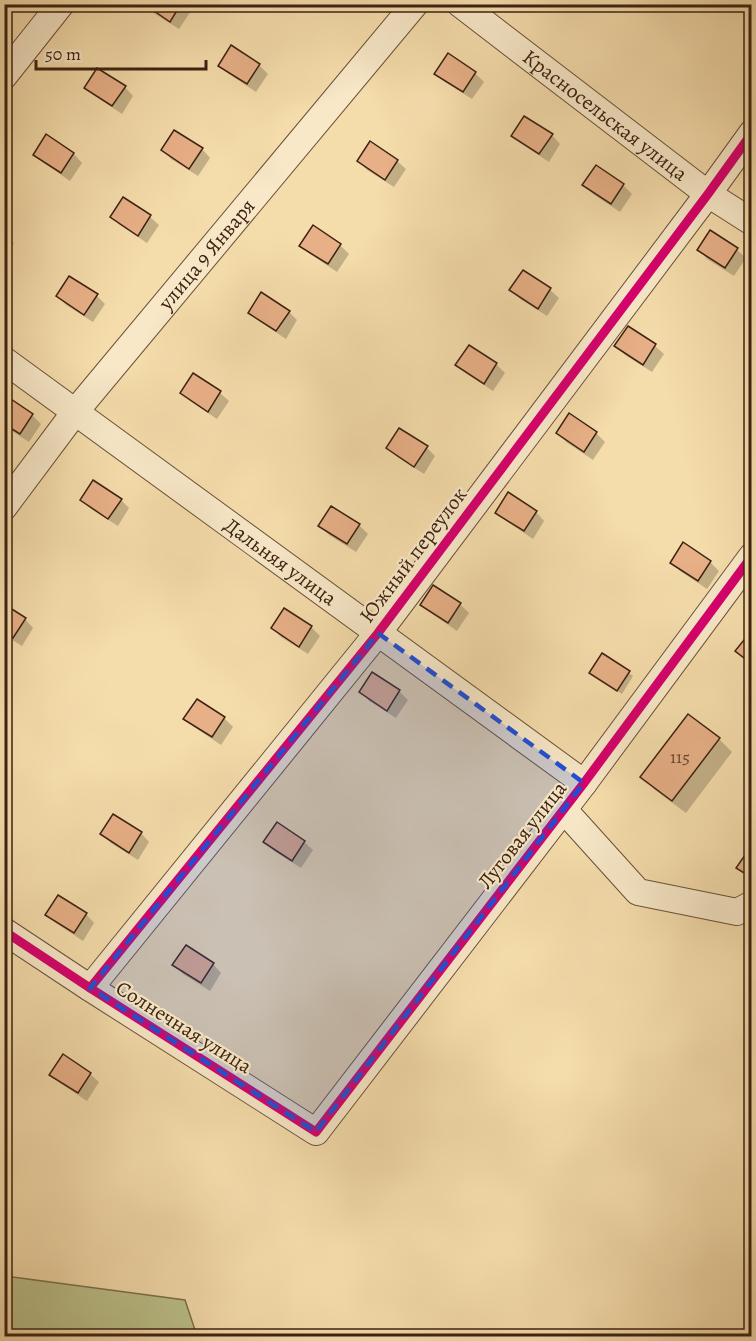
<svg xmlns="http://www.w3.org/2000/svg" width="756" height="1341" font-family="Alegreya,serif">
	<rect width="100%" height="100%" fill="#f5dcab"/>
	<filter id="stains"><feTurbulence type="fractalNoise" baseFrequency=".00333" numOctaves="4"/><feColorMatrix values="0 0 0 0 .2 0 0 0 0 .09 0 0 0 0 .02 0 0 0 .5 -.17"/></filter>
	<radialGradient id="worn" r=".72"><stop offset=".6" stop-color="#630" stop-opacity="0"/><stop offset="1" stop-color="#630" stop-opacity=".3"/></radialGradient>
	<path fill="#bbc08a" stroke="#7c714e" stroke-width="1.5" d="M5,1276L185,1300L197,1336H5Z"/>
	<g fill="#0003">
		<path d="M145,4H184L191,11L179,29L152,12Z"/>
		<path d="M259,65L268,74L256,92L229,74L220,66Z"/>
		<path d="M436,73H475L484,82L472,99L445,82Z"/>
		<path d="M125,87L133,96L122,114L95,96L86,88Z"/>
		<path d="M552,135L560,144L549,162L522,144L513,136Z"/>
		<path d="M47,136L74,154L82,163L70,181L44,163L35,154Z"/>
		<path d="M202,149L210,158L198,176L171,159L163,150Z"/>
		<path d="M358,161H397L406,169L394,187L367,170Z"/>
		<path d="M584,185H623L632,194L620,212L593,194Z"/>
		<path d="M123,199L150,217L159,225L147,243L120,225L111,217Z"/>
		<path d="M711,232L737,250L746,258L734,276L707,259L699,250Z"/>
		<path d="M4,234L14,243L4,258Z"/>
		<path d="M301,245H340L349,254L337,272L310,254Z"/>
		<path d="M523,272L550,290L559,298L547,316L520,299L511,290Z"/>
		<path d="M58,296H97L105,304L93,322L66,305Z"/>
		<path d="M250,312H289L297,320L286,339L259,321Z"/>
		<path d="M628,328L655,346L664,354L652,372L625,355L616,346Z"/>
		<path d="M496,364L505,373L493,391L466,373L457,365Z"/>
		<path d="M193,375L220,393L229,401L217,419L190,401L182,393Z"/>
		<path d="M5,398L32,415L41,424L29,442L4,426Z"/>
		<path d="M569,415L596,433L605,442L593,460L566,442L558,433Z"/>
		<path d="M388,448H427L435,456L424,474L397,457Z"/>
		<path d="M82,500H121L129,508L118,526L91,509Z"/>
		<path d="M536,512L544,521L533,539L506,521L497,513Z"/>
		<path d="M359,525L368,534L356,552L329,535L320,526Z"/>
		<path d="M672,562H710L719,571L707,589L680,571Z"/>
		<path d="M434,587L460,604L469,613L457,631L431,613L422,605Z"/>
		<path d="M4,606L25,619L33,628L22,646L4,635Z"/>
		<path d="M284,610L311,627L320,636L308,654L281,637L272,628Z"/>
		<path d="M602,655L633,676L622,694L595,676Z"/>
		<path d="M372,674L399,691L408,700L396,718L369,701L361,692Z"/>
		<path d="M185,718H224L233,727L221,745L194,727Z"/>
		<path d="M719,739L732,752L686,813L655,790L642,777Z"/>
		<path d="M141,833L149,842L138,860L111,843L102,834Z"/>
		<path d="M265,842H304L313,850L301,868L274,851Z"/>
		<path d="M86,914L94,923L83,941L56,923L47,915Z"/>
		<path d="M213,964L221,973L210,991L183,974L174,965Z"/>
		<path d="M4,1070L10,1075L4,1083Z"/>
		<path d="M51,1074H90L99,1082L87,1101L60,1083Z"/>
	</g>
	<g fill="#e8b087" stroke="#3c2212" stroke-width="1.5">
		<path d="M144,4H181L170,22Z"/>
		<path d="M231,45L260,64L247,84L218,66Z"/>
		<path d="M448,53L476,72L463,92L434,74Z"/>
		<path d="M97,68L126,86L112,106L84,88Z"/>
		<path d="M524,116L553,134L539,154L511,136Z"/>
		<path d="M174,130L203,148L189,169L161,150Z"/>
		<path d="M46,134L74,153L61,173L33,155Z"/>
		<path d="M370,141L398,160L385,180L357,161Z"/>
		<path d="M596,165L624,184L611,204L582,185Z"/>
		<path d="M123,197L151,215L138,236L110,217Z"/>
		<path d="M313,225L341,244L328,264L299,246Z"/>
		<path d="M710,230L738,248L725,268L697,250Z"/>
		<path d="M523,270L551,288L538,309L509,290Z"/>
		<path d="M69,276L98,294L84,315L56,296Z"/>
		<path d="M261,292L290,311L276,331L248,313Z"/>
		<path d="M628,326L656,344L643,365L614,346Z"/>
		<path d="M469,345L497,363L484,384L455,365Z"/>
		<path d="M193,373L221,391L208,412L180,393Z"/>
		<path d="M5,395L33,414L20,434L4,424Z"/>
		<path d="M569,413L597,432L584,452L556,433Z"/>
		<path d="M399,428L428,446L414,467L386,448Z"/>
		<path d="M93,480L122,499L108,519L80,500Z"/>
		<path d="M508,492L537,511L524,531L495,513Z"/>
		<path d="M331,506L360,524L347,544L318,526Z"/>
		<path d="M683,542L711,561L698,581L670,563Z"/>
		<path d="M433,585L461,603L448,623L420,605Z"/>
		<path d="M4,604L26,618L13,638L4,633Z"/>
		<path d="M284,608L312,626L299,647L271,628Z"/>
		<path d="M752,630V664L735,651Z"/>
		<path d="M602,653L630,671L617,691L589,673Z"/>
		<path d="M372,672L400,690L387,711L359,692Z"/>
		<path d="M197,699L225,717L212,737L183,719Z"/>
		<path d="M688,714L720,738L672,801L640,777Z"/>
		<path d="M113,814L142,832L129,853L100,834Z"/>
		<path d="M277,822L305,841L292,861L263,842Z"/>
		<path d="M752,845V878L736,868Z"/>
		<path d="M58,895L87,913L74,933L45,915Z"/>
		<path d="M186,945L214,963L201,983L172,965Z"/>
		<path d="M63,1054L91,1073L78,1093L49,1075Z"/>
	</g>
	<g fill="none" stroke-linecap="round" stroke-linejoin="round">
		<g stroke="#6a5038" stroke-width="28">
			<g id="street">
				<path id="s1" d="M460,4L708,194L752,222"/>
				<path d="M4,76L61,4"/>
				<path id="s2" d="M4,360L584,783"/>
				<path id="s3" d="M4,507L75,412L415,4"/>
				<path d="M564,810L638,892L737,912L752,904"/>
				<path d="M4,931L90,988L316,1132L584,783L752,556"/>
				<path d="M90,988L378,633L708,194L752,133"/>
			</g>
		</g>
		<use href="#street" stroke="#f8e8c8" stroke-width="26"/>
		<g stroke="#f8e8c8" stroke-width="13">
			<g id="cycleway">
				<path d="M4,931L90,988L316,1132L584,783L752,556"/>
				<path d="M90,988L378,633L708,194L752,133"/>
			</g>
		</g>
		<use href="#cycleway" stroke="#d6006c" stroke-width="9"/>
	</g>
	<path fill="#1d4ed8" fill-opacity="0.2" stroke="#1d4ed8" stroke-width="4.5" stroke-dasharray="12 8" stroke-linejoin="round" d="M378,633L584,783L316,1132L90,988Z"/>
	<g text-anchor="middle" stroke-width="4.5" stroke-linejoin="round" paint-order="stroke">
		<g font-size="18" fill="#67462f">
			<text x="680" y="763">115</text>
		</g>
		<g font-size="21" fill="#3c2212" stroke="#f8e8c8">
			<text dy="7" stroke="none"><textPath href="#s1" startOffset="183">Красносельская улица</textPath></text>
			<text dy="7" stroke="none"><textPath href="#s3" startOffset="324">улица 9 Января</textPath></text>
			<text transform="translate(413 555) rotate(-53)" y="7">Южный переулок</text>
			<text dy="7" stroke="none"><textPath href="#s2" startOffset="342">Дальняя улица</textPath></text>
			<text transform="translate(522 835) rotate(-52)" y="7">Луговая улица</text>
			<text transform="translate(184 1027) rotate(32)" y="7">Солнечная улица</text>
		</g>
	</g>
	<rect width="756" height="1341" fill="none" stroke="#f5dcab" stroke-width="24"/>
	<rect x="6" y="6" width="744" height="1329" fill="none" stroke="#3c2212" stroke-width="3"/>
	<rect x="12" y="12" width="732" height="1317" fill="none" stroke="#3c2212" stroke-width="1.5"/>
	<path d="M36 60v9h170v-9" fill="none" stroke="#3c2212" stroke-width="3"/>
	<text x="45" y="60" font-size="18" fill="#3c2212" stroke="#f8e8c8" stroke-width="4.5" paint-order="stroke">50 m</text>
	<rect width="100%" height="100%" filter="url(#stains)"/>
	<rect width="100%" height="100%" fill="url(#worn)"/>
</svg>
